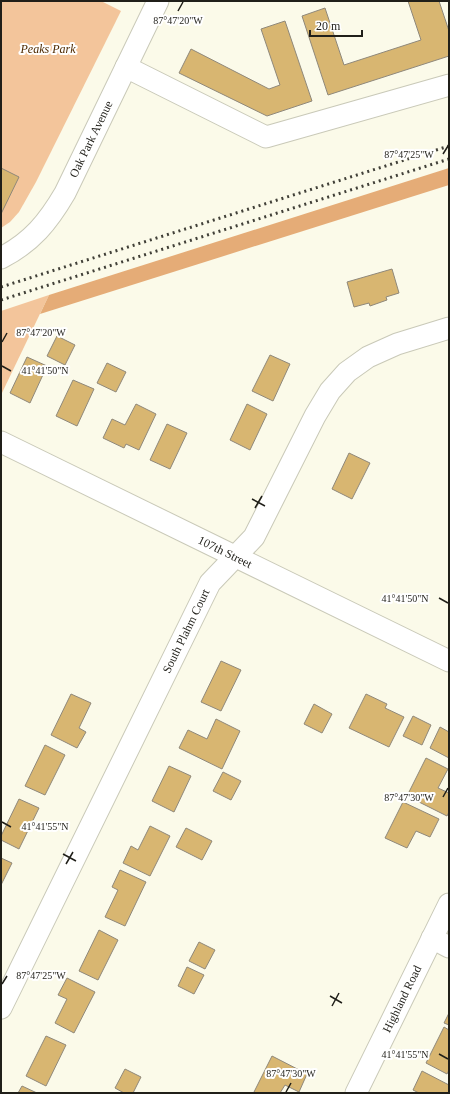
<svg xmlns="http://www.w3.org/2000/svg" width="450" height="1094" font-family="Georgia,serif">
	<rect width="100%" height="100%" fill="#fbfae9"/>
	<g fill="#f3c59b">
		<path d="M1,1H101L121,11L36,182L19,212L10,222L1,228Z"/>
		<path d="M49,295L1,395V311Z"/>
	</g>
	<path fill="#e5ac77" d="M449,168V185L40,314L49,295Z"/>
	<g fill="#d8b671" stroke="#8f887a">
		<path d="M408,1H439L449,31V56L328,95L302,16L325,8L344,65L421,40Z"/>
		<path d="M285,21L312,101L267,116L179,73L191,49L269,89L280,85L261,29Z"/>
		<path d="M1,168L19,177L1,214Z"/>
		<path d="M392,269L399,293L386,297L387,300L370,306L369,303L354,307L347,282Z"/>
		<path d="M57,336L75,345L65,365L47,356Z"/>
		<path d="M270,355L290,364L273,401L252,391Z"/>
		<path d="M27,357L47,366L30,403L10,393Z"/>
		<path d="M107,363L126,372L116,392L97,383Z"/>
		<path d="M73,380L94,389L77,426L56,416Z"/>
		<path d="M136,404L156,414L139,450L126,444L124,448L103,438L112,419L125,425Z"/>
		<path d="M247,404L267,414L250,450L230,440Z"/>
		<path d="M167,424L187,433L170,469L150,460Z"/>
		<path d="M349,453L370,463L352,499L332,489Z"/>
		<path d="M221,661L241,670L221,711L201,702Z"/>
		<path d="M71,694L91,703L79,728L86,732L77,748L51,735Z"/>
		<path d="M366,694L387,704L385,708L404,717L389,747L349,728Z"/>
		<path d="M314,704L332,714L322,733L304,724Z"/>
		<path d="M413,716L431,725L422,745L403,736Z"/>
		<path d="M216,719L240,731L222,769L179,748L188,730L207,739Z"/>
		<path d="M440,727L449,732V758L430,748Z"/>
		<path d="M45,745L65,755L45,795L25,786Z"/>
		<path d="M426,758L448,769L438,788L449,793V812L447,816L407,796Z"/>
		<path d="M169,766L191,776L174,812L152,801Z"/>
		<path d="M223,772L241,781L231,800L213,791Z"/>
		<path d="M19,799L39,808L19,849L1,840V836Z"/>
		<path d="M403,802L439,819L430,837L416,831L407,848L385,838Z"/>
		<path d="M150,826L170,836L150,876L123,863L131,846L138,850Z"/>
		<path d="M186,828L212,841L202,860L176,847Z"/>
		<path d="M1,858L12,863L1,885Z"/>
		<path d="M120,870L146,882L125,926L105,917L118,890L112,887Z"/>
		<path d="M99,930L118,940L98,980L79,971Z"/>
		<path d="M199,942L215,950L205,969L189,961Z"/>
		<path d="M187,967L204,975L194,994L178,986Z"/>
		<path d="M67,978L95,992L74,1033L55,1023L67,999L58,995Z"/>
		<path d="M449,1013V1025L444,1023Z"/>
		<path d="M444,1027L449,1030V1070L447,1074L426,1063Z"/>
		<path d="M46,1036L66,1045L46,1086L26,1076Z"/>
		<path d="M272,1056L307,1074L299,1092L285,1085L280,1093H256L254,1092Z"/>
		<path d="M125,1069L141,1077L133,1093H124L115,1088Z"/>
		<path d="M422,1071L449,1085V1093H419L413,1090Z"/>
		<path d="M22,1086L37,1093H18Z"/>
	</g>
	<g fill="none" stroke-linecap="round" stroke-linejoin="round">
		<g stroke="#c9c9b8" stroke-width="23">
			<g id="minor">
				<path d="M126,67L266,137L449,85"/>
				<path d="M1,258C32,242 48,222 65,193L158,1"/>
				<path d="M1,442L449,661"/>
				<path d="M432,938L449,947"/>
				<path d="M1,1008L210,583L254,537L315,416L330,391L347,372L368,357L397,344L449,328"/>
				<path d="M356,1093L449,904"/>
			</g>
		</g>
		<use href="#minor" stroke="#fff" stroke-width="21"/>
		<g stroke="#414038" stroke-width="3" stroke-dasharray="2 4" stroke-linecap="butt">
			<path d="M1,287L449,146"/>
			<path d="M1,300L449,159"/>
		</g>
	</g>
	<path fill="none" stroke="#201f19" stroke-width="1.5" d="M178,11L183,2M443,154L448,146M2,342L7,333M2,366L11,371M252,499L265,506M255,508L262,496M439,598L448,603M443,797L448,788M2,822L11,827M63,854L76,861M66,864L73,852M2,984L7,976M330,996L342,1003M332,1006L339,993M439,1054L448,1059M286,1092L291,1083"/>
	<g text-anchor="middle" stroke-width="4" stroke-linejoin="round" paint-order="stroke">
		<g font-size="12" font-style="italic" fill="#4e2a00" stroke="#fff">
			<text x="48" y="53">Peaks Park</text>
		</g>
		<g font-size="12" fill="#201f19" stroke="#fff">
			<text transform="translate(91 139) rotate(-64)" y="4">Oak Park Avenue</text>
			<text transform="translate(225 552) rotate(26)" y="4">107th Street</text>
			<text transform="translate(186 631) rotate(-64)" y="4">South Plahm Court</text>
			<text transform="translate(402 999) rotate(-64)" y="4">Highland Road</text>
		</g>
	</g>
	<g font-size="10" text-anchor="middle" fill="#201f19" stroke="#fff" stroke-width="4" stroke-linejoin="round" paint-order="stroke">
		<text x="178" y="24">87°47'20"W</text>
		<text x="409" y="158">87°47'25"W</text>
		<text x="41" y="336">87°47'20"W</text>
		<text x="45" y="374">41°41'50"N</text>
		<text x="405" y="602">41°41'50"N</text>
		<text x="409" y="801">87°47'30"W</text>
		<text x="45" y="830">41°41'55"N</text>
		<text x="41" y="979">87°47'25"W</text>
		<text x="405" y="1058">41°41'55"N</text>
		<text x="291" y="1077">87°47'30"W</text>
	</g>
	<rect width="450" height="1094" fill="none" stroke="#201f19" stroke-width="4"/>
	<path d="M310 30v6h52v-6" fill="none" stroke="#201f19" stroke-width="2"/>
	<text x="316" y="30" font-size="12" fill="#201f19" stroke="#ffffff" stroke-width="3" paint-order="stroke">20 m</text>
</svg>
